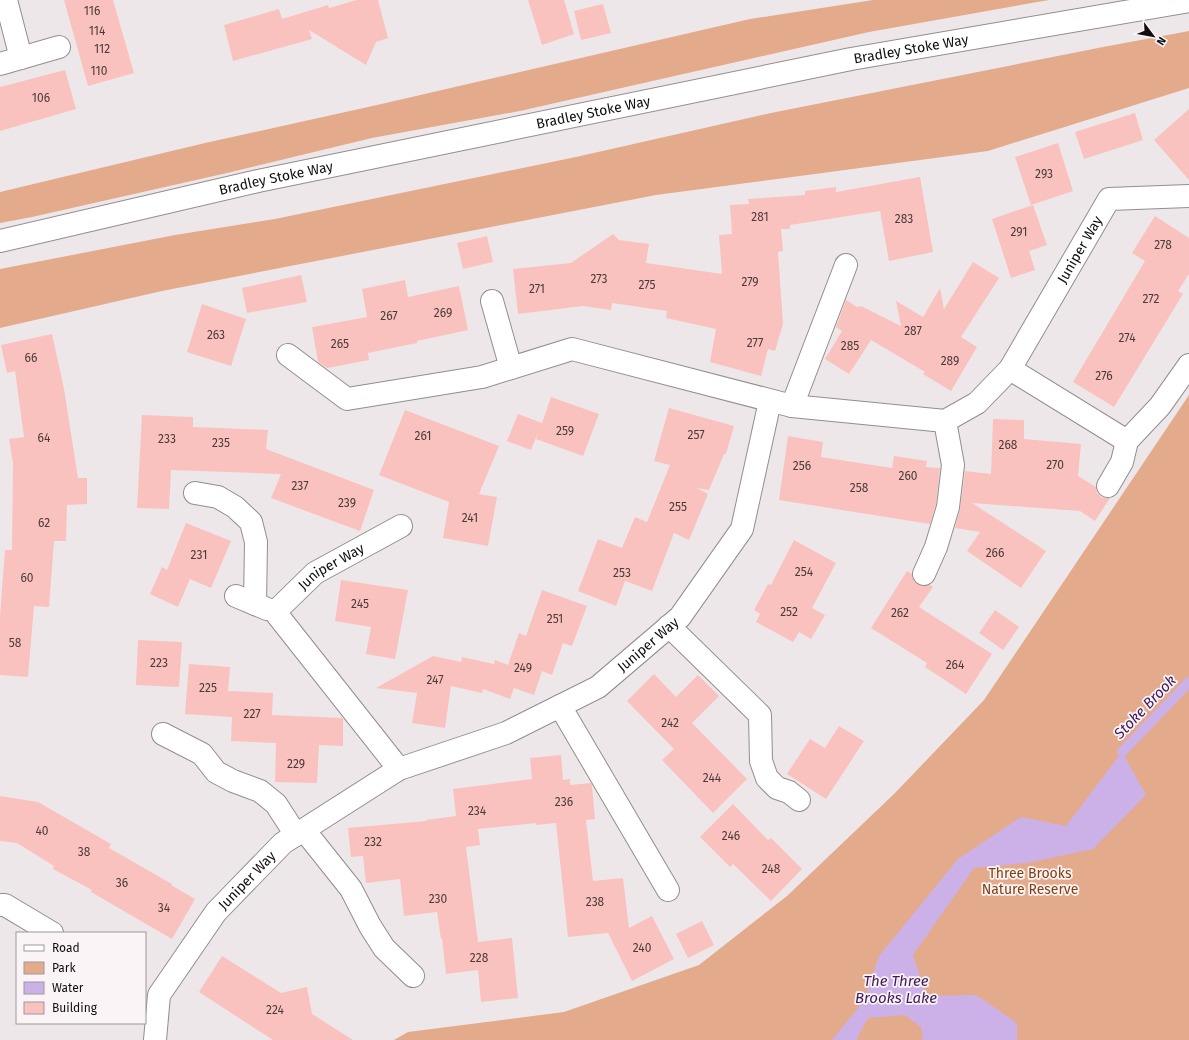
<svg xmlns="http://www.w3.org/2000/svg" width="1189" height="1040" font-family="'Fira Sans',sans-serif">
	<rect width="100%" height="100%" fill="#eee7e9"/>
	<g fill="#e3ab8c">
		<path d="M873,0H1049L869,32L520,111L372,138L227,173L32,217L0,223V192L205,143L377,105L750,19Z"/>
		<path d="M1189,31V88L988,151L656,195L162,291L0,328V269L175,235L275,219L576,157L771,113L1103,47Z"/>
		<path d="M1189,395V1040H394L408,1032L564,1012L699,965L787,896L895,793L984,700Z"/>
	</g>
	<path fill="#cbb1e8" d="M1122,752L1146,795L1093,849L1027,863L974,868L913,955L926,996L976,995L1017,1023V1040H923L921,1027L905,1015L868,1018L857,1038V1040H832L864,1001L879,956L958,859L1021,817L1066,826Z"/>
	<g fill="none" stroke-linecap="round" stroke-linejoin="round">
		<path stroke="#cbb1e8" stroke-width="10" d="M1122,752L1189,682"/>
	</g>
	<g fill="#fac2be">
		<path d="M64,0H113L134,73L88,86Z"/>
		<path d="M357,0H378L388,38L376,42L366,65L309,30L312,39L233,61L224,25L279,9L282,19L328,5L329,8Z"/>
		<path d="M528,0H564L574,34L542,45Z"/>
		<path d="M603,4L611,33L581,40L574,11Z"/>
		<path d="M65,70L76,109L0,131V87Z"/>
		<path d="M1189,109V180L1154,140Z"/>
		<path d="M1135,113L1143,140L1084,159L1075,132Z"/>
		<path d="M1058,143L1073,191L1031,205L1015,157Z"/>
		<path d="M920,177L933,252L889,261L880,211L790,225V229H781L783,251L778,252L783,324L775,351L768,349L761,376L710,362L716,329L666,318L667,311L612,303L611,310L583,306L518,314L513,269L571,263L613,234L619,240L649,244L646,263L722,274L719,235L732,234L730,205L749,204L748,199L805,195V191L836,187V192Z"/>
		<path d="M1033,205L1047,245L1029,251L1035,270L1011,278L992,219Z"/>
		<path d="M1155,216L1189,238V274L1178,291L1183,294L1114,407L1073,382L1145,261L1132,253Z"/>
		<path d="M487,236L493,262L463,269L457,243Z"/>
		<path d="M973,262L999,278L961,337L977,347L951,391L923,374L925,372L871,340L849,374L825,359L842,331L836,327L846,300L857,307L861,306L901,326L896,301L923,317L940,288L944,309Z"/>
		<path d="M301,275L307,302L247,313L242,288Z"/>
		<path d="M405,280L408,297L459,286L468,330L417,341V343L368,353L369,360L327,368L318,362L312,327L367,317L362,289Z"/>
		<path d="M202,304L246,319L231,366L187,352Z"/>
		<path d="M52,334L64,389L78,478H87V504L67,505L66,541H54L49,607L34,606L28,677L0,675V616L5,550H12L13,463L9,439L24,437L15,371L7,373L1,345Z"/>
		<path d="M551,397L599,414L583,456L536,439L539,430L531,450L507,441L518,414L542,423Z"/>
		<path d="M669,408L734,426L726,454H724L709,490L697,488L708,494L689,540L674,533L652,591L625,581L616,606L578,591L598,539L622,548L635,517L647,522L670,465L654,461Z"/>
		<path d="M405,410L499,446L479,494L497,497L488,546L443,538L449,502L379,475Z"/>
		<path d="M142,415L193,417V427L268,430L266,449L374,490L360,531L271,498L281,474L171,470L169,509L137,508Z"/>
		<path d="M993,419L1024,420V439L1081,444L1078,476L1096,487L1097,493L1101,497L1110,498L1095,521L1080,511L972,503L1046,551L1021,588L967,551L980,532L955,528L960,509L965,471L991,474Z"/>
		<path d="M788,436L823,442L821,457L892,468L894,456L927,461L926,467L940,468L936,504L930,524L779,500Z"/>
		<path d="M186,523L231,541L211,588L190,579L178,607L150,594L162,567L167,570Z"/>
		<path d="M794,540L836,563L812,608L825,615L811,639L799,632L793,642L756,622L760,614L754,610L768,584L771,585Z"/>
		<path d="M907,571L912,574L914,581L919,585L925,586L930,585L933,587L919,607L992,654L966,694L925,667L927,663L871,628Z"/>
		<path d="M341,580L408,590L395,659L366,654L371,627L335,621Z"/>
		<path d="M542,590L587,606L572,646L563,643L552,675L542,671L534,695L514,688L510,699L483,689L482,693L451,686L445,728L412,723L417,693L376,688L433,656L461,662L462,657L494,664L495,660L508,665L519,633L526,636Z"/>
		<path d="M995,610L1019,627L1003,650L979,633Z"/>
		<path d="M138,640L182,642L179,687L136,685Z"/>
		<path d="M189,664L230,667L228,691L273,693L272,715L343,718V746L319,745L317,783L275,782L276,743L231,741L232,717L185,714Z"/>
		<path d="M654,674L676,697L698,675L719,696L692,723L747,779L713,813L662,760L674,749L627,701Z"/>
		<path d="M839,726L864,741L826,799L787,774L810,739L825,748Z"/>
		<path d="M561,755L563,780L570,779V785L591,783L592,786L595,819L586,820L593,881L623,878L629,928L652,916L674,959L632,981L608,933L568,937L556,823L536,825V823L478,829L480,845L466,847L478,942L512,938L518,998L481,1002L478,970L446,974L442,938L441,939L437,912L404,916L400,879L366,883L363,856L351,857L348,828L426,821V820L456,816L453,789L532,779L530,758Z"/>
		<path d="M0,796L38,802L111,844L109,848L172,884L171,885L195,899L172,939L91,892L92,890L53,869L54,866L17,843L0,841Z"/>
		<path d="M733,804L768,840L771,838L802,869L771,901L733,864L730,867L700,837Z"/>
		<path d="M702,921L714,945L688,958L676,934Z"/>
		<path d="M222,956L281,993L307,987L312,1014L353,1040H273L242,1020L199,992Z"/>
	</g>
	<g fill="none" stroke-linecap="round" stroke-linejoin="round">
		<g stroke="#938d8f" stroke-width="24">
			<g id="minor">
				<path d="M6,0L21,58"/>
				<path d="M0,64L59,47"/>
				<path id="s1" d="M0,241L258,181L851,59L1189,1"/>
				<path d="M492,301L511,368"/>
				<path id="s2" d="M288,355L347,399L482,377L572,349L792,406L945,421L977,403L1010,369L1109,199L1189,196"/>
				<path d="M1010,369L1127,441"/>
				<path d="M792,406L846,265"/>
				<path d="M1108,486L1122,462L1127,441L1160,406L1189,365"/>
				<path d="M195,493L218,497L235,507L251,522L256,542L255,604"/>
				<path d="M924,574L936,547L948,507L953,465L945,421"/>
				<path d="M236,596L267,609"/>
				<path d="M669,626L760,715L761,761L767,778L777,788L789,792L799,800"/>
				<path d="M560,706L668,890"/>
				<path d="M163,734L202,754L216,772L233,781L260,791L276,804L296,835"/>
				<path id="s3" d="M399,769L275,612L315,573L401,526"/>
				<path d="M304,830L351,889L370,926L384,948L413,976"/>
				<path d="M0,905H5L52,933"/>
				<path id="s4" d="M155,1040L159,995L216,912L283,843L399,769L506,733L598,687L680,617L742,529L770,401"/>
			</g>
		</g>
		<use href="#minor" stroke="#fff" stroke-width="22"/>
	</g>
	<g text-anchor="middle" stroke-width="3.5" stroke-linejoin="round" paint-order="stroke">
		<g font-size="12" fill="#4a3b3a">
			<text x="92" y="15">116</text>
			<text x="97" y="35">114</text>
			<text x="102" y="53">112</text>
			<text x="99" y="75">110</text>
			<text x="41" y="102">106</text>
			<text x="1044" y="178">293</text>
			<text x="760" y="221">281</text>
			<text x="904" y="223">283</text>
			<text x="1019" y="236">291</text>
			<text x="1163" y="249">278</text>
			<text x="599" y="283">273</text>
			<text x="750" y="286">279</text>
			<text x="647" y="289">275</text>
			<text x="537" y="293">271</text>
			<text x="1151" y="303">272</text>
			<text x="443" y="317">269</text>
			<text x="389" y="320">267</text>
			<text x="913" y="335">287</text>
			<text x="216" y="339">263</text>
			<text x="1127" y="342">274</text>
			<text x="755" y="347">277</text>
			<text x="340" y="348">265</text>
			<text x="850" y="350">285</text>
			<text x="31" y="362">66</text>
			<text x="950" y="365">289</text>
			<text x="1104" y="380">276</text>
			<text x="565" y="435">259</text>
			<text x="696" y="439">257</text>
			<text x="423" y="440">261</text>
			<text x="44" y="442">64</text>
			<text x="167" y="443">233</text>
			<text x="221" y="447">235</text>
			<text x="1008" y="449">268</text>
			<text x="1055" y="469">270</text>
			<text x="802" y="470">256</text>
			<text x="908" y="480">260</text>
			<text x="300" y="490">237</text>
			<text x="859" y="492">258</text>
			<text x="347" y="507">239</text>
			<text x="678" y="511">255</text>
			<text x="470" y="522">241</text>
			<text x="44" y="527">62</text>
			<text x="995" y="557">266</text>
			<text x="199" y="559">231</text>
			<text x="804" y="576">254</text>
			<text x="622" y="577">253</text>
			<text x="27" y="582">60</text>
			<text x="360" y="608">245</text>
			<text x="789" y="616">252</text>
			<text x="900" y="617">262</text>
			<text x="555" y="623">251</text>
			<text x="15" y="647">58</text>
			<text x="159" y="667">223</text>
			<text x="955" y="669">264</text>
			<text x="523" y="672">249</text>
			<text x="435" y="684">247</text>
			<text x="208" y="692">225</text>
			<text x="252" y="718">227</text>
			<text x="670" y="727">242</text>
			<text x="296" y="768">229</text>
			<text x="712" y="782">244</text>
			<text x="564" y="806">236</text>
			<text x="477" y="815">234</text>
			<text x="42" y="835">40</text>
			<text x="731" y="840">246</text>
			<text x="373" y="846">232</text>
			<text x="84" y="856">38</text>
			<text x="771" y="873">248</text>
			<text x="122" y="887">36</text>
			<text x="438" y="903">230</text>
			<text x="595" y="906">238</text>
			<text x="164" y="912">34</text>
			<text x="642" y="952">240</text>
			<text x="479" y="962">228</text>
			<text x="275" y="1014">224</text>
		</g>
		<g font-size="14" fill="#100e0e" stroke="#fbf4f6">
			<text dy="5" stroke="none"><textPath href="#s1" startOffset="931">Bradley Stoke Way</textPath></text>
			<text dy="5" stroke="none"><textPath href="#s1" startOffset="607">Bradley Stoke Way</textPath></text>
			<text dy="5" stroke="none"><textPath href="#s1" startOffset="283">Bradley Stoke Way</textPath></text>
			<text dy="5" stroke="none"><textPath href="#s2" startOffset="908">Juniper Way</textPath></text>
			<text dy="5" stroke="none"><textPath href="#s3" startOffset="273">Juniper Way</textPath></text>
			<text dy="5" stroke="none"><textPath href="#s4" startOffset="661">Juniper Way</textPath></text>
			<text dy="5" stroke="none"><textPath href="#s4" startOffset="190">Juniper Way</textPath></text>
		</g>
		<g font-size="14" fill="#833e0d" stroke="#fbf4f6">
			<text x="1030" y="878">Three Brooks<tspan x="1030" dy="16">Nature Reserve</tspan></text>
		</g>
		<g font-size="15" font-style="italic" fill="#3e1a5a" stroke="#fbf4f6">
			<text transform="translate(1145 707) rotate(-46)" y="5">Stoke Brook</text>
			<text x="896" y="986">The Three<tspan x="896" dy="17">Brooks Lake</tspan></text>
		</g>
	</g>
	<rect x="16" y="932" width="130" height="92" fill="#fbf4f6" stroke="#9d9899"/>
	<rect x="24" y="945" width="20" height="6" fill="#ffffff" stroke="#9d9899"/>
	<text x="52" y="952" font-size="12" fill="#100e0e">Road</text>
	<rect x="24" y="962" width="20" height="12" fill="#e3ab8c" stroke="#9d9899"/>
	<text x="52" y="972" font-size="12" fill="#100e0e">Park</text>
	<rect x="24" y="982" width="20" height="12" fill="#cbb1e8" stroke="#9d9899"/>
	<text x="52" y="992" font-size="12" fill="#100e0e">Water</text>
	<rect x="24" y="1002" width="20" height="12" fill="#fac2be" stroke="#9d9899"/>
	<text x="52" y="1012" font-size="12" fill="#100e0e">Building</text>
	<g transform="translate(1153 36) rotate(122)" stroke="#fbf4f6" stroke-width="3" paint-order="stroke">
	<path d="M0-3L7 15L0 10L-7 15Z" fill="#100e0e"/>
	<text y="-6" font-size="11" font-weight="bold" text-anchor="middle" fill="#100e0e">N</text>
	</g>
</svg>
